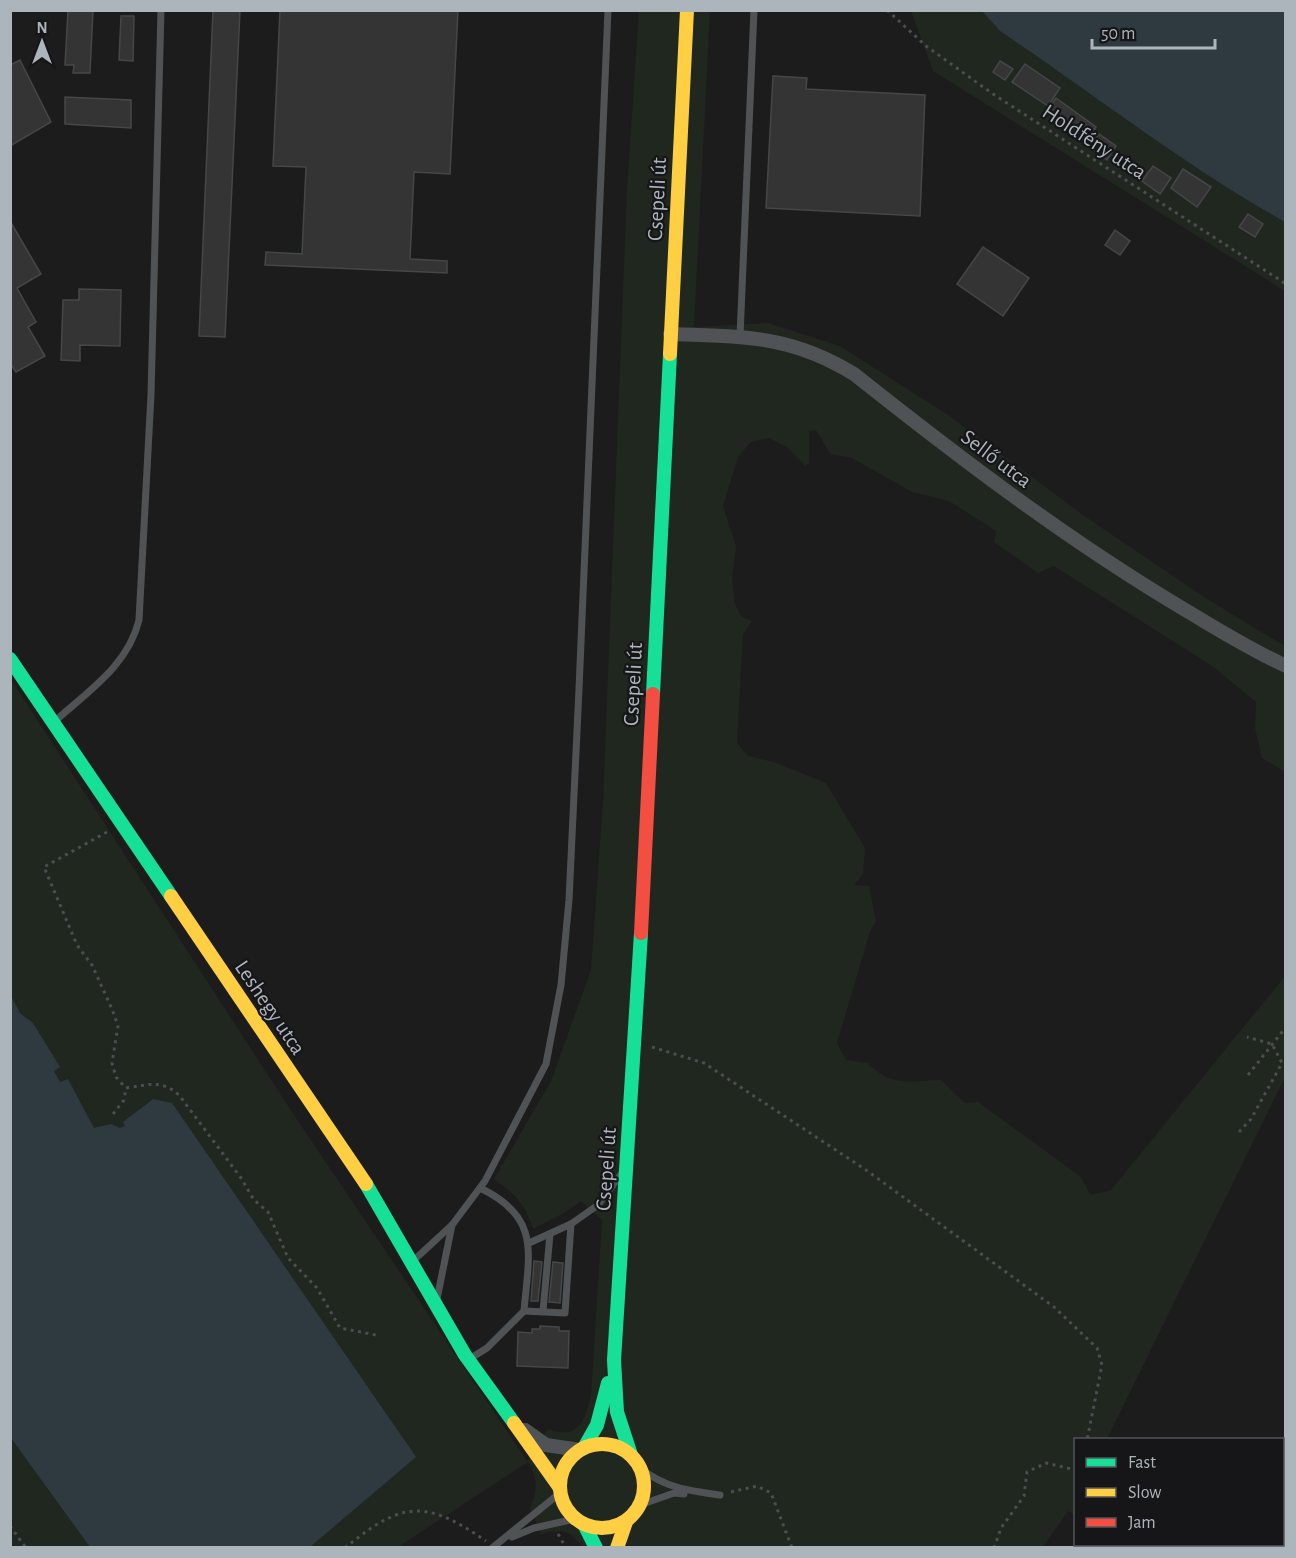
<svg xmlns="http://www.w3.org/2000/svg" width="1296" height="1558" font-family="'Alegreya Sans',sans-serif">
	<rect width="100%" height="100%" fill="#1c1c1c"/>
	<g fill="#20271f">
		<path d="M639,11H710L694,327L768,323L840,346L948,415L1086,517L1204,597L1285,646V772L1262,758L1255,728L1256,702L1212,666L1054,566L1038,573L994,542L996,531L949,501L912,492L852,458L830,454L816,430L809,431V463L805,466L787,447L769,438L751,442L738,457L723,506L736,546L732,578L735,604L742,617L752,621L743,634L737,743L748,756L774,762L826,783L865,848L863,874L854,885L869,886L876,921L870,932L837,1043L846,1060L868,1063C890,1087 911,1081 941,1080L965,1103L978,1102L1080,1176L1091,1195L1111,1190L1285,976V1077L1107,1439L1076,1440L1075,1515L1068,1511L1043,1547H582C570,1529 562,1529 541,1534L530,1508C538,1490 538,1479 528,1462L398,1547H11L10,678L292,1112L527,1461L548,1429C579,1441 585,1420 591,1395L602,1220L581,1201L564,1213L533,1229C525,1204 515,1194 494,1179L551,1081L591,970L603,802L627,189Z"/>
		<path d="M911,11H1285V291L933,71Z"/>
		<path d="M1233,1544L1237,1547L1128,1548L1123,1545Z"/>
	</g>
	<g fill="#2e3a3f">
		<path d="M982,11H1285V222C1185,166 1095,95 1000,31Z"/>
		<path d="M11,996L20,1013L33,1023L60,1067L54,1071L60,1082L68,1079L94,1128L111,1124L120,1128L125,1126L123,1122L153,1099L172,1103L416,1457L310,1547H90L11,1438Z"/>
	</g>
	<g fill="#343434" stroke="#444748" stroke-width="1.5">
		<path d="M68,10H93L90,73H73L74,65H65Z"/>
		<path d="M213,10H240L225,337L199,336Z"/>
		<path d="M280,10H458L450,174L414,172L410,259L447,261V273L265,265L266,252L302,254L306,167L273,166Z"/>
		<path d="M121,16H134L133,61L119,60Z"/>
		<path d="M20,60L51,122L10,146V65Z"/>
		<path d="M1000,61L1013,69L1005,80L993,72Z"/>
		<path d="M1025,64L1060,88L1048,106L1012,82Z"/>
		<path d="M773,76L807,78L806,89L925,95L920,216L766,208Z"/>
		<path d="M65,97L131,100V128L65,124Z"/>
		<path d="M1056,98L1096,127L1089,138L1047,111Z"/>
		<path d="M1099,134L1116,146L1107,160L1089,147Z"/>
		<path d="M1153,166L1171,178L1160,194L1142,181Z"/>
		<path d="M1183,169L1211,187L1197,207L1171,188Z"/>
		<path d="M1248,214L1263,224L1255,237L1239,227Z"/>
		<path d="M10,221L41,274L17,288L36,322L28,327L45,356L16,372L10,363Z"/>
		<path d="M1115,230L1130,241L1120,255L1105,245Z"/>
		<path d="M983,247L1029,278L1003,316L957,284Z"/>
		<path d="M79,289L121,290L120,346L80,345V361L61,360L63,300H79Z"/>
		<path d="M534,1261L542,1262L538,1301H531Z"/>
		<path d="M553,1262L563,1263L560,1303L549,1302Z"/>
		<path d="M540,1326L559,1327V1331H569L568,1368L517,1366L518,1332L532,1333V1329H540Z"/>
	</g>
	<g fill="none" stroke-linecap="round" stroke-linejoin="round">
		<g stroke="#4c4d50" stroke-width="3" stroke-dasharray="3 4.5" stroke-linecap="butt">
			<path d="M887,10L926,46L993,94L1286,284"/>
			<path d="M107,832L44,867L77,945L92,965L112,1009L118,1026L112,1063L116,1077L126,1088"/>
			<path d="M652,1047L704,1063L866,1170L1054,1307L1097,1348L1102,1365L1087,1440"/>
			<path d="M1248,1075L1286,1027"/>
			<path d="M126,1088C148,1085 161,1079 179,1095L241,1178L254,1200L268,1212L288,1258L317,1288L340,1328L376,1335"/>
			<path d="M113,1114L124,1100L126,1088"/>
			<path d="M1239,1132L1251,1119L1282,1063L1272,1044L1247,1037"/>
			<path d="M731,1492L757,1486L771,1493L792,1548"/>
			<path d="M10,1526L26,1548"/>
			<path d="M558,1534L566,1548"/>
			<path d="M1165,1544L1169,1548"/>
			<path d="M345,1548C402,1501 425,1499 486,1541"/>
			<path d="M994,1548L1001,1528L1024,1496L1027,1472L1046,1463L1076,1470"/>
		</g>
		<g stroke="#505355" stroke-width="7">
			<path d="M740,336L754,10"/>
			<path d="M54,722C87,692 128,666 139,620L151,395L161,10"/>
			<path d="M529,1243L571,1224L598,1205L622,1173"/>
			<path d="M414,1260L452,1225L485,1181L546,1064L561,985L569,900L579,689L608,10"/>
			<path d="M437,1299L452,1225"/>
			<path d="M524,1311L565,1313L571,1224"/>
			<path d="M543,1311L550,1234"/>
			<path d="M471,1358L487,1348L524,1311C529,1253 541,1217 480,1188"/>
			<path d="M640,1468C665,1488 689,1491 720,1495"/>
			<path d="M640,1505L674,1493L684,1494"/>
			<path d="M512,1537L534,1528L575,1519"/>
			<path d="M492,1548L560,1493"/>
		</g>
		<g stroke="#505355" stroke-width="14">
			<path d="M670,334C742,337 789,334 854,374C961,459 1069,541 1187,611C1219,630 1251,650 1286,666"/>
			<path d="M525,1430L546,1445L580,1450"/>
		</g>
		<g stroke="#16e098" stroke-width="14">
			<path d="M10,659L171,896"/>
			<path d="M653,694L670,354"/>
			<path d="M366,1184L465,1355L514,1423"/>
			<path d="M584,1448L597,1425L608,1383"/>
			<path d="M631,1455L617,1412L614,1360L641,933"/>
			<path d="M584,1524L596,1548"/>
		</g>
		<g stroke="#ffcf43" stroke-width="14">
			<path d="M670,354L687,10"/>
			<path d="M171,896L366,1184"/>
			<path d="M514,1423L560,1488"/>
			<circle cx="602" cy="1486" r="42"/>
			<path d="M617,1548L626,1522"/>
		</g>
		<path stroke="#f24e42" stroke-width="14" d="M641,933L653,694"/>
	</g>
	<g text-anchor="middle" stroke-width="4.5" stroke-linejoin="round" paint-order="stroke">
		<g font-size="22" fill="#adb5bc" stroke="#161618">
			<text transform="translate(1095 141) rotate(33)" y="8">Holdfény utca</text>
			<text transform="translate(656 199) rotate(-87)" y="8">Csepeli út</text>
			<text transform="translate(997 458) rotate(37)" y="8">Sellő utca</text>
			<text transform="translate(632 684) rotate(-87)" y="8">Csepeli út</text>
			<text transform="translate(271 1007) rotate(56)" y="8">Leshegy utca</text>
			<text transform="translate(605 1169) rotate(-86)" y="8">Csepeli út</text>
		</g>
	</g>
	<rect width="1296" height="1558" fill="none" stroke="#adb5bc" stroke-width="24"/>
	<rect x="1074" y="1438" width="210" height="108" fill="#161618" stroke="#52565a" stroke-width="1.5"/>
	<rect x="1086" y="1458" width="30" height="9" fill="#16e098" stroke="#52565a" stroke-width="1.5"/>
	<text x="1128" y="1468" font-size="18" fill="#adb5bc">Fast</text>
	<rect x="1086" y="1488" width="30" height="9" fill="#ffcf43" stroke="#52565a" stroke-width="1.5"/>
	<text x="1128" y="1498" font-size="18" fill="#adb5bc">Slow</text>
	<rect x="1086" y="1518" width="30" height="9" fill="#f24e42" stroke="#52565a" stroke-width="1.5"/>
	<text x="1128" y="1528" font-size="18" fill="#adb5bc">Jam</text>
	<g transform="translate(42 42)" stroke="#161618" stroke-width="4.5" paint-order="stroke">
	<path d="M0-4.5L10 22L0 15L-10 22Z" fill="#adb5bc"/>
	<text y="-9" font-size="16" font-weight="bold" text-anchor="middle" fill="#adb5bc">N</text>
	</g>
	<path d="M1092 39v9h123v-9" fill="none" stroke="#adb5bc" stroke-width="3"/>
	<text x="1101" y="39" font-size="18" fill="#adb5bc" stroke="#161618" stroke-width="4.5" paint-order="stroke">50 m</text>
</svg>
